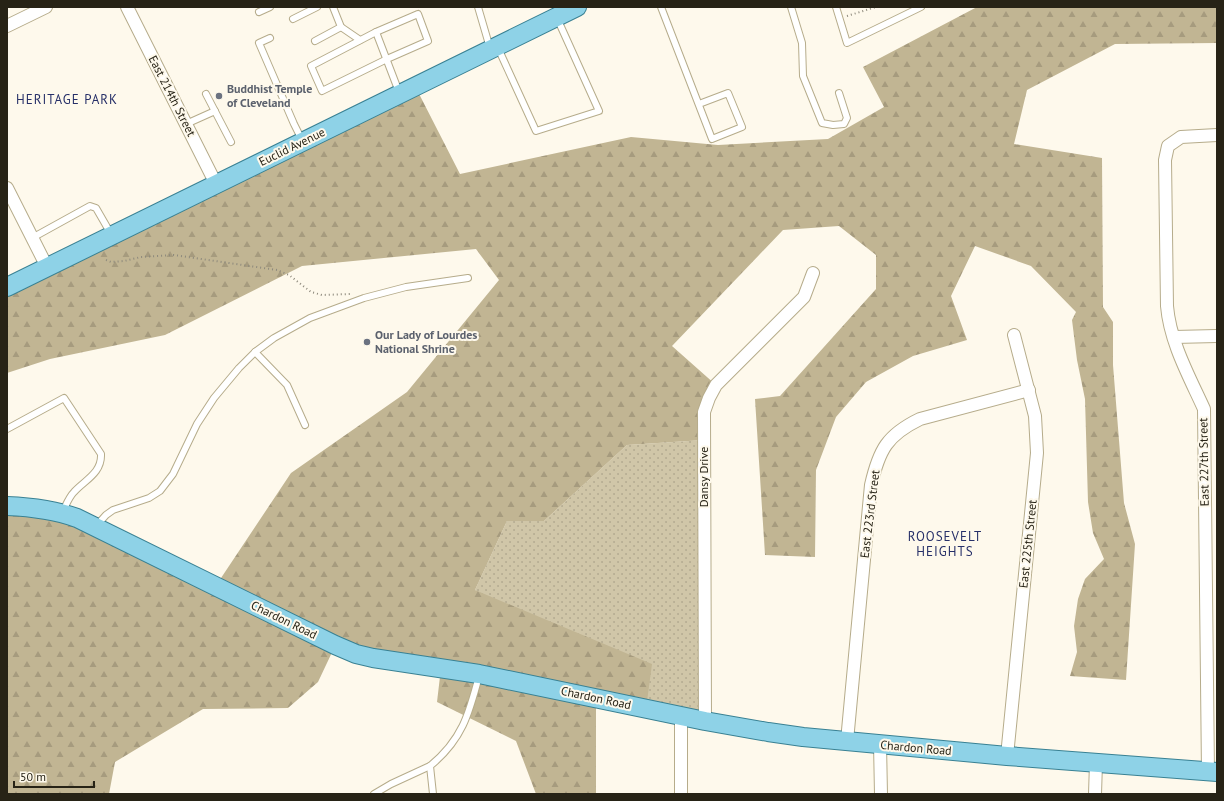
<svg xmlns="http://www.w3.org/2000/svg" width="1224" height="801" font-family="'PT Sans',sans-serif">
	<defs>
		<pattern id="grass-dots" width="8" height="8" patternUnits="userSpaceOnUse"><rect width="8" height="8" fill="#d0c6a8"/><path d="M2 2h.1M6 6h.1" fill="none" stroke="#b3aa90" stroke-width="1.8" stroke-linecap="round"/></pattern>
		<pattern id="forest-firs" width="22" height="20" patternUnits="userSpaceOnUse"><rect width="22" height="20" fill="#c1b593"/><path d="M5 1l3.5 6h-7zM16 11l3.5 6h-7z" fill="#a69b7e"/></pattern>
	</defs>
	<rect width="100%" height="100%" fill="#fef9ec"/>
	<path fill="url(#grass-dots)" d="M704,440L705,721L646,709L475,590L507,521H544L627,445Z"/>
	<path fill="url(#forest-firs)" d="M977,7H1217V43L1115,44L1027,90L1014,144L1102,158L1103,307L1113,322V365L1124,503L1135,544L1126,680L1070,676L1077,652L1074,626L1078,599L1085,579L1104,559L1093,533L1088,502L1085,399L1077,360L1072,320L1076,312L1031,266L975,246L951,296L967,340L913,356L866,382L836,417L816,470L815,557L765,555L755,399L780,396L876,289V255L839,226L783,230L672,346L716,385L709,398L704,440L627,445L544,521H507L475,590L652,664L646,709L596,699V794H536L516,741L437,702L441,668L335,646L318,682L288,708L203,709L115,762L109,794H7V506L44,510L215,587L291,473L407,392L499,280L476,249L302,266L165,335L50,359L7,373V287L415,86L460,174L631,137L718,145L828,139L884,107L863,67Z"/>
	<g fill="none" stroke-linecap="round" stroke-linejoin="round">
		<g stroke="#b6ac8b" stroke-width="8">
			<g id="service">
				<path d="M333,7L341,27L360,40"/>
				<path d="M478,7L490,48"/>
				<path d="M661,7L712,139L742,127L728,93L699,104"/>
				<path d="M791,7L802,43L803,76L822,123L833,125L844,124L847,118L839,93"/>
				<path d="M836,7L847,43L921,7"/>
				<path d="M259,12L270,7"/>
				<path d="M418,14L428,41L387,59L322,91L311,66L376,32Z"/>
				<path d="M293,19L317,7"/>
				<path d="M376,32L399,92"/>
				<path d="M270,38L259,43L294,124L302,140"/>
				<path d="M315,41L341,27"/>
				<path d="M498,48L536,131L599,111L557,18"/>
				<path d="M206,94L231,142"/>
				<path d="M186,124L215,111"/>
				<path d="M32,238L90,206L96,208L111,234"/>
				<path d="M255,352L287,385L305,425"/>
				<path d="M7,429L64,398L101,454C102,473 85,480 74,492C69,497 66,505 63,511"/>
				<path d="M97,525L106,515L113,510L149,498L160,491L173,474L197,424L214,398L239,368L255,352L274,338L310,318L364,298L406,287L468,278"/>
				<path d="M374,794L391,784L430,766"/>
				<path d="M433,794L430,766C462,740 469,714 479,676"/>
			</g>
		</g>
		<g stroke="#b6ac8b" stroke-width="14">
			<g id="minor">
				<path d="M127,7L216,184"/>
				<path d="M7,26L46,7"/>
				<path d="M7,188L47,267"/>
				<path d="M1174,337L1217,336"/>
				<path d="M681,716V794"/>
				<path d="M705,721L704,412L709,398L716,385L804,297L813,273"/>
				<path d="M847,741L871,485C879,450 887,435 920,419L1029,390"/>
				<path d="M880,744L881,794"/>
				<path d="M1007,756L1037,453L1035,416L1014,335"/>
				<path d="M1208,772L1204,409C1189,376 1170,342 1167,306L1165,160L1168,146L1181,137L1217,135"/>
				<path d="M1095,794L1096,763"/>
			</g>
		</g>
		<g stroke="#398193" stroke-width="20">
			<g id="primary">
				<path d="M7,287L577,7"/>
				<path d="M7,506C31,507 55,510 77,518L335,645L356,654L373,658L479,674L705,721L768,732L803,737L1007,756L1217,772"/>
			</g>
		</g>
		<g stroke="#8d897c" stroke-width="2" stroke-dasharray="1 3" stroke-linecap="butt">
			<path d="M847,16L876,7"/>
			<path d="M106,260L111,262L124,261L141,257L174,255L277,270L289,275L311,292L322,295L351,294"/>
		</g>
		<use href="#service" stroke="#fff" stroke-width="6"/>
		<use href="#minor" stroke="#fff" stroke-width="12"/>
		<use href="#primary" stroke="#8ed2e7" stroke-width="18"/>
	</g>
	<g fill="#6b7280" stroke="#fef9ec" stroke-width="1.5">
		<circle cx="219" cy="96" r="4"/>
		<circle cx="367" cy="342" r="4"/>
	</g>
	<g text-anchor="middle" stroke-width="4" stroke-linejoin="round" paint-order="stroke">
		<g font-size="12" font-weight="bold" fill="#5b616d" stroke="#fef9ec" text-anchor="start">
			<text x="227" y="93">Buddhist Temple<tspan x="227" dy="14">of Cleveland</tspan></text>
			<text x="375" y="339">Our Lady of Lourdes<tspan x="375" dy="14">National Shrine</tspan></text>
		</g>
		<g font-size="12" fill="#272316" stroke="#fef9ec">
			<text transform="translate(172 96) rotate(63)" y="4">East 214th Street</text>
			<text transform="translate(292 147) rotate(-26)" y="4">Euclid Avenue</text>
			<text transform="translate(1204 462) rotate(-91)" y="4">East 227th Street</text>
			<text transform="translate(704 477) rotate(-90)" y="4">Dansy Drive</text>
			<text transform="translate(870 514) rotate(-83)" y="4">East 223rd Street</text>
			<text transform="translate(1028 544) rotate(-84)" y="4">East 225th Street</text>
			<text transform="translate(284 620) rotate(26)" y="4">Chardon Road</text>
			<text transform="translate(596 698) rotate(12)" y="4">Chardon Road</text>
			<text transform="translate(916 748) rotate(5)" y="4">Chardon Road</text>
		</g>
		<g font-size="13" letter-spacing="1" fill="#262f68" stroke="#fef9ec">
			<text x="67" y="104">HERITAGE PARK</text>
			<text x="945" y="541">ROOSEVELT<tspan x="945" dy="15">HEIGHTS</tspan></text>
		</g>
	</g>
	<rect width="1224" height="801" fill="none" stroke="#272316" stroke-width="16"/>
	<path d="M14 781v6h80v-6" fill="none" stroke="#272316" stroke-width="2"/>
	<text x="20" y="781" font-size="12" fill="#272316" stroke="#fef9ec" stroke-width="3" paint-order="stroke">50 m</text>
</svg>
